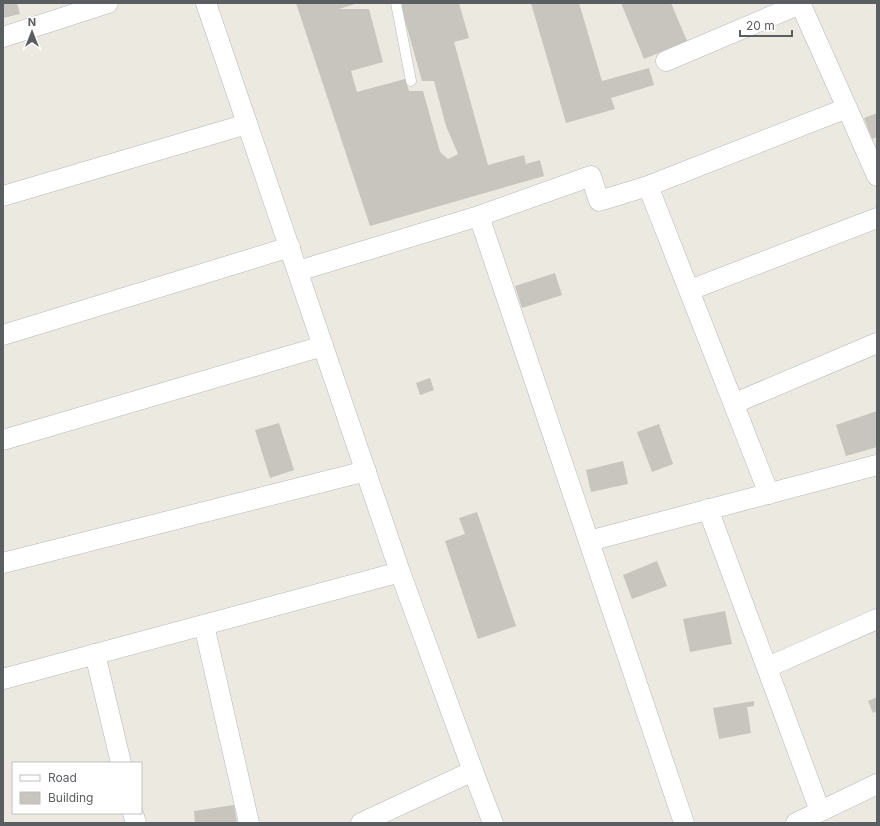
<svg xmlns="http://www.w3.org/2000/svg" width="880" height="826" font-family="Inter,sans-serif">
	<rect width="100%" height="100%" fill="#ece9e1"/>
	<g fill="#c8c4be">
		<path d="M3,3H17L20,14L3,18Z"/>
		<path d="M296,3H358L339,9H369L383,62L351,71L357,92L405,79L409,91H423L440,152L448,159L458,154L446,126L434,81H422L400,3H459L469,38L454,42L488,165L524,155L526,164L540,160L544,176L370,226Z"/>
		<path d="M531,3H579L602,81L649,68L654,85L611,98L615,109L566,123Z"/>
		<path d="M621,3H671L687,41L644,59Z"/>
		<path d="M877,113V137L872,139L864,118Z"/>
		<path d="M555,273L562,295L522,308L515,286Z"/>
		<path d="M430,378L434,390L420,395L416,383Z"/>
		<path d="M877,411V447L846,456L836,425Z"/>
		<path d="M279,423L294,470L270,478L255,430Z"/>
		<path d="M659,424L673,464L652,472L637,432Z"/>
		<path d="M623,461L628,484L591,492L586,470Z"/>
		<path d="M477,512L516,626L478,639L445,541L465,534L459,518Z"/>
		<path d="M657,561L667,586L632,599L623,575Z"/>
		<path d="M725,611L732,644L690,652L683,619Z"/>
		<path d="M877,697V711L873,713L868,701Z"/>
		<path d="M754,701V706L747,707L751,733L719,739L713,708Z"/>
		<path d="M234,805L237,823H195L194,811Z"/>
	</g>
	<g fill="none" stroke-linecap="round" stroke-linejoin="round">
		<g stroke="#b4b7bb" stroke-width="11">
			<path id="lane" d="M396,3L411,81"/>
		</g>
		<g stroke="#b4b7bb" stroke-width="21">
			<g id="street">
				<path d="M206,3L400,572"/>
				<path d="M800,3L847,108"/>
				<path d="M3,37L108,3"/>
				<path d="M666,61L800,4"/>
				<path d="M648,186L847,108L877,176"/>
				<path d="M3,196L247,124"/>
				<path d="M479,216L591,176L599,201L648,186L769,494"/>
				<path d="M298,271L479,216L684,823"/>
				<path d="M690,290L877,218"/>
				<path d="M3,335L290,247"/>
				<path d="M735,403L877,343"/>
				<path d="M3,440L323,346"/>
				<path d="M708,509L820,811"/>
				<path d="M589,541L877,465"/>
				<path d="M3,563L366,471"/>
				<path d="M204,625L249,823"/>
				<path d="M95,654L121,763"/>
				<path d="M768,667L877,619"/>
				<path d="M3,679L400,572L473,771"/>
				<path d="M133,813L136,823"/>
				<path d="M361,823L473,771L493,823"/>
				<path d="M796,823L877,784"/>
			</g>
		</g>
		<use href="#lane" stroke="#fff" stroke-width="10"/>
		<use href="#street" stroke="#fff" stroke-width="20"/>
	</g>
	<rect width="880" height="826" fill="none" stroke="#5a5e61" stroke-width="8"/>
	<rect x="12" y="762" width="130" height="52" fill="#ffffff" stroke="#bdbfc0"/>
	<rect x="20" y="775" width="20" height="6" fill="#ffffff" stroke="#bdbfc0"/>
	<text x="48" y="782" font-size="12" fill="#5a5e61">Road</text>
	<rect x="20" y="792" width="20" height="12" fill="#c8c4be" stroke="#bdbfc0"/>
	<text x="48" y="802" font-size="12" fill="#5a5e61">Building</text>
	<g transform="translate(32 32)" stroke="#ffffff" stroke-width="3" paint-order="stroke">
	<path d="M0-3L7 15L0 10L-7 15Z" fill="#5a5e61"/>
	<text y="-6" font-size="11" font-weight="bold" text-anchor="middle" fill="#5a5e61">N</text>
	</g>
	<path d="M740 30v6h52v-6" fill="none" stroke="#5a5e61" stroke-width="2"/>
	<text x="746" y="30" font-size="12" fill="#5a5e61" stroke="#ffffff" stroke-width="3" paint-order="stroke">20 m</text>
</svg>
